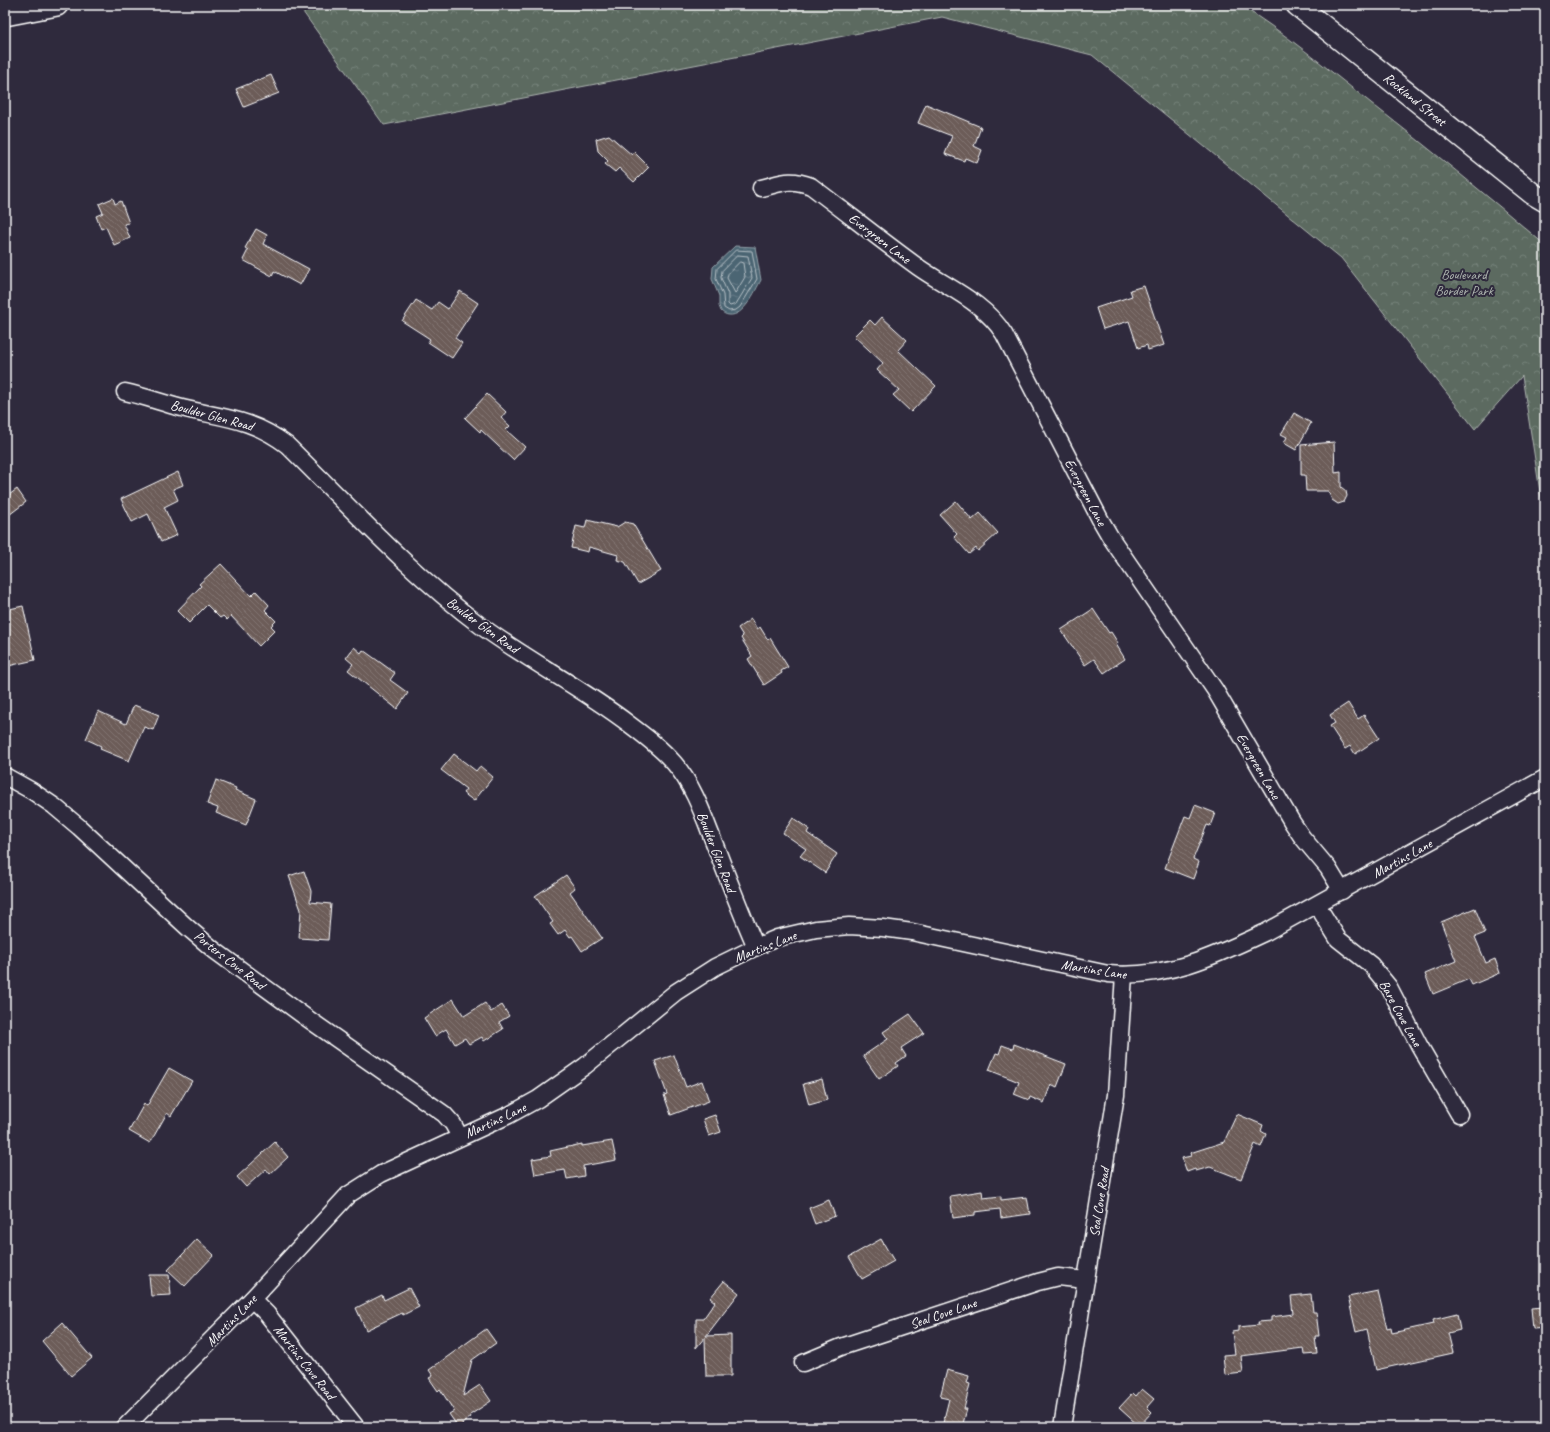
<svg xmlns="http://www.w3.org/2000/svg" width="1550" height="1432" font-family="Caveat,sans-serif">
	<defs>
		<pattern id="forest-crowns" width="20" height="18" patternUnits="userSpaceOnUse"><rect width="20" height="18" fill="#5c6b61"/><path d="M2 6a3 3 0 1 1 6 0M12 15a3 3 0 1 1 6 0" fill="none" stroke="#748179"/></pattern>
		<pattern id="water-ripples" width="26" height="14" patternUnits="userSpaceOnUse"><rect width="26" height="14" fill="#4b6573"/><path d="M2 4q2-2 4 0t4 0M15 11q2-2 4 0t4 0" fill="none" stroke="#667c88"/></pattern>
		<pattern id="building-back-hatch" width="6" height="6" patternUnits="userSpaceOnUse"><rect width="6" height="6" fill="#6c5b59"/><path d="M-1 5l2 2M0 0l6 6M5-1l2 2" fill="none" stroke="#827472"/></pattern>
	</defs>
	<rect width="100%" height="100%" fill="#2f2a3d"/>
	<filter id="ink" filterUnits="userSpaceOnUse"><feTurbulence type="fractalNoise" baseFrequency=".025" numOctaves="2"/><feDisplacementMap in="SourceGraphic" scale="8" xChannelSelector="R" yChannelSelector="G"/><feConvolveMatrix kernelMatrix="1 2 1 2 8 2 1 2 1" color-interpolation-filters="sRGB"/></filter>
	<g filter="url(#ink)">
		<path fill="url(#forest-crowns)" stroke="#aeb5b0" d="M298,5H1240C1285,33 1325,67 1366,99C1427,147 1487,195 1545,245V524L1522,376L1475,429L1341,258L1092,55L942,17L384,125Z"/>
		<path fill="url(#water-ripples)" stroke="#93a3ab" d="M735,246L755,247L761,280C755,291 744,317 729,315C726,315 723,313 721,311L719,306V296L712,279L713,267Z"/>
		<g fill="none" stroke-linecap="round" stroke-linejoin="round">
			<g stroke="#b7c1c7" stroke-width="1">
				<path d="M736,250L752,251L757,279L740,307L736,310L729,311L724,308L723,295L716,279L717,269Z"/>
				<path d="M738,255L748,256L752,278L736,304L730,306L728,304V294L721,278L722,271Z"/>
				<path d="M740,262L743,263L745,277L736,292L735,293L727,278L728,274Z"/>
			</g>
		</g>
		<g fill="url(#building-back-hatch)" stroke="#fff">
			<path d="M271,75L279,93L244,107L236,89Z"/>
			<path d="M926,104L981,127L974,146L982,150L977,163L965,158L964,161L945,154L952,136L918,123Z"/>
			<path d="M609,135L632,155L634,152L649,167L634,182L619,168L615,172L605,164L608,161L598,151L596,139Z"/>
			<path d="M113,198L115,204L121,201L129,223L124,224L130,238L114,245L106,227L101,229L96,216L103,213L99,204Z"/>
			<path d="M256,229L267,235L263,244L309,269L300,285L274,271L272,276L243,260L248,250L245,248Z"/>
			<path d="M1144,286L1164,345L1148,350L1147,345L1138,348L1129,321L1103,329L1096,308L1132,296L1130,290Z"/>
			<path d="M460,291L478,303L455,338L462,343L452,358L428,342L430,339L402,321L416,300L432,310L438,302L448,309Z"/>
			<path d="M882,317L907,340L898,350L936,386L911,412L893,395L899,390L877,370L883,363L854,336L870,320L875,325Z"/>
			<path d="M487,394L506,412L501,418L510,426L506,430L525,447L513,460L481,430L480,432L465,418Z"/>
			<path d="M1294,413L1311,423L1296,450L1284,443L1287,437L1281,434Z"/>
			<path d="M1334,442L1335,473L1341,472V487L1346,491L1347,496L1344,502L1338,504L1332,500L1328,491H1306L1305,475H1301V445Z"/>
			<path d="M178,472L183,485L173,489L178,500L164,507L177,535L161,542L148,514L132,522L121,499Z"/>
			<path d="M17,489L26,502L5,518V498Z"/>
			<path d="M956,501L972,520L980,513L998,533L978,551L976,548L969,554L954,537L957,534L940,515Z"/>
			<path d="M587,520L617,527L625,522L633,524L661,571L638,584L625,562L617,560L618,555L589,547L588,552L571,548L576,526L585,528Z"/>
			<path d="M221,564L251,596L256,591L269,605L265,610L276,621L271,626L275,630L259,646L231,616L227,620L223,616L220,618L207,605L189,623L177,611L201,586L199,584Z"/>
			<path d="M23,606L35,660L8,666L5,649V610Z"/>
			<path d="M1093,609L1109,633L1111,632L1118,643L1116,644L1125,659L1104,673L1094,659L1085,665L1061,630Z"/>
			<path d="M751,619L757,629L760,627L768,640L770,638L788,667L781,671L782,673L764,685L748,659L752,656L741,638L743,636L738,628Z"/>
			<path d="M354,647L361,653L363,650L395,673L390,680L408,693L397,709L348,670L353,664L346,658Z"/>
			<path d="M1348,703L1358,719L1364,715L1379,738L1355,754L1350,746L1345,749L1330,726L1335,723L1330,715Z"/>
			<path d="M134,705L159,715L153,730L144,727L129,761L100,749L101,746L86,739L98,711L126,724Z"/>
			<path d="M454,754L476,771L480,766L493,777L474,801L463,793L466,789L441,770Z"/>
			<path d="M216,780L236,788L235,790L256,799L246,825L216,813L218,808L207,804Z"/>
			<path d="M1195,805L1215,813L1210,826L1207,825L1193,859L1199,862L1193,879L1165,868L1185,816L1190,818Z"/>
			<path d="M793,818L809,829L807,833L837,854L825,873L800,856L806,849L783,833Z"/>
			<path d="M304,871L311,891L310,902L331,904L328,940L299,938L301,910L289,876Z"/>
			<path d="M566,875L575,888L570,892L602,938L582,951L572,936L570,937L565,930L558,935L550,924L553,922L535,896Z"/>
			<path d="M1475,908L1485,933L1475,937L1486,963L1495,959L1500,973L1472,985L1469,979L1433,994L1425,974L1456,961L1441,922Z"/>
			<path d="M453,999L464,1016L485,1003L491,1012L502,1005L509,1016L499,1022L503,1029L484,1041L482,1037L469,1044L465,1038L455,1044L446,1029L435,1036L424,1018Z"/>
			<path d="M910,1014L924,1033L901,1048L906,1056L896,1063L898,1066L879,1079L863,1056L888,1039L883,1032Z"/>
			<path d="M1014,1044L1066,1064L1057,1087L1051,1084L1044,1103L1030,1097L1029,1100L1014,1094L1019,1082L989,1070L996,1053L999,1054L1002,1045L1013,1049Z"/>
			<path d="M674,1055L686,1087L702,1081L709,1101L671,1115L664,1095L667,1094L655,1061Z"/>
			<path d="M169,1068L192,1081L171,1116L167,1113L150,1143L129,1131L144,1104L147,1106Z"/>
			<path d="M822,1079L827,1100L809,1105L803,1084Z"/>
			<path d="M1237,1114L1263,1125L1261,1131L1266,1134L1261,1147L1255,1144L1241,1179L1210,1167L1196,1171L1195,1169L1187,1172L1182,1158L1191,1156L1190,1153L1224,1142Z"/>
			<path d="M715,1115L721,1132L709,1136L703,1119Z"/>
			<path d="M612,1141L616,1160L583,1166L584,1176L567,1179L565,1170L535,1175L532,1159L551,1156L550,1151L582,1144V1146Z"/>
			<path d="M275,1142L288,1157L270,1174L266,1169L246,1187L237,1177Z"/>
			<path d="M982,1191L983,1198L1001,1196V1200L1027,1197L1030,1214L1001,1218L1000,1209L975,1212V1215L953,1218L950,1196Z"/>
			<path d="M829,1200L835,1216L815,1224L809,1208Z"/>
			<path d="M197,1239L214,1255L185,1286L168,1270Z"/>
			<path d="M881,1239L894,1261L862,1279L849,1257Z"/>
			<path d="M149,1275H169L171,1295L151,1296Z"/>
			<path d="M724,1281L739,1293L706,1336L731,1335V1376H706L705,1337L696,1348V1319H703L715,1302L710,1298Z"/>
			<path d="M409,1288L419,1307L403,1315L402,1313L366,1330L356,1308L382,1295L384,1300Z"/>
			<path d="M1378,1291L1387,1329L1391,1328L1392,1333L1433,1324L1432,1320L1457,1314L1460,1330L1448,1333L1453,1353L1376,1370L1367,1329L1356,1332L1348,1297Z"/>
			<path d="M1311,1294L1313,1312H1316L1319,1336H1315L1317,1354L1304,1355L1303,1348L1241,1356L1243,1373L1225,1375L1223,1355L1235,1354L1232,1332L1238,1331V1327L1259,1325L1258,1322L1271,1321V1317L1293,1314L1291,1296Z"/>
			<path d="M1545,1307V1327L1533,1328L1531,1308Z"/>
			<path d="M62,1323L92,1358L71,1376L42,1341Z"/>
			<path d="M486,1329L496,1343L472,1360L463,1396L480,1385L491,1401L470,1415L471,1417L458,1427L449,1414L454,1411L440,1389L438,1391L429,1378L433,1376L429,1370Z"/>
			<path d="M947,1370L969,1376L967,1383L970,1384L964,1409H967L962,1427H942L949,1399L940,1397Z"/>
			<path d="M1142,1389L1154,1399L1147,1407L1152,1412L1139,1426L1119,1408L1133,1393L1136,1396Z"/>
		</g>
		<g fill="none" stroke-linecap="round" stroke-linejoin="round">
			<g stroke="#fff" stroke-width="19">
				<g id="minor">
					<path d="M761,188C782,183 790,178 811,186C847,213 882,241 918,267C948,288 984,302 1004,334L1100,519L1111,538L1215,690L1292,822L1302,837L1328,868L1342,891"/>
					<path d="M125,392C143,396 160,402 178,407C220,418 250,417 287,445C350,507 410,573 481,626C529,661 582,688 629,724C645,736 661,748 674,763C694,786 704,817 715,845C728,879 741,913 756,947"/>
					<path d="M5,776L32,791L54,806L79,827L187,927L214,950L304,1016L444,1114L453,1124L460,1137"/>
					<path d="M1317,905L1338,939L1371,965L1389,987L1419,1045L1459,1114"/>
					<path d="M252,1299L267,1314L356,1427"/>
					<path d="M803,1363L841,1347L1038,1282L1058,1277L1086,1280"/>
					<path d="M125,1427L252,1299L348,1195L381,1174L509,1115L538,1099L585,1066L676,992L715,967L756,947L777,938L816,929L849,926L883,928L912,932L1108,974C1167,979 1215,956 1266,932L1545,778"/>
					<path d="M1062,1427L1116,1095L1124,975"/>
				</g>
			</g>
			<g stroke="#fff" stroke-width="24">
				<g id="major">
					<path d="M1297,5L1533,194L1545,201"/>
					<path d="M5,15L57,5"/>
				</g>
			</g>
			<use href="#minor" stroke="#2f2a3d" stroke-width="16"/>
			<use href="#major" stroke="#2f2a3d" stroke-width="21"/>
		</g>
	</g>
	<g text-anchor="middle" stroke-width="4" stroke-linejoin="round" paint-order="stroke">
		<g font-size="14" fill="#fff" stroke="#2f2a3d">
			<text transform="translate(1415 99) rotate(39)" y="5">Rockland Street</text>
			<text transform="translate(880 238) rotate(37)" y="5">Evergreen Lane</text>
			<text transform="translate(212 415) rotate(15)" y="5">Boulder Glen Road</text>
			<text transform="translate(1086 492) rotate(62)" y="5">Evergreen Lane</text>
			<text transform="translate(483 625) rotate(36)" y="5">Boulder Glen Road</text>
			<text transform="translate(1259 766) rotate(60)" y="5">Evergreen Lane</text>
			<text transform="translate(717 852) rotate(69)" y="5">Boulder Glen Road</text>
			<text transform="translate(1402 858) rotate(-29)" y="5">Martins Lane</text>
			<text transform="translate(765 946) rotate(-21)" y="5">Martins Lane</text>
			<text transform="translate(230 960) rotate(38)" y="5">Porters Cove Road</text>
			<text transform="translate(1094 969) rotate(9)" y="5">Martins Lane</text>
			<text transform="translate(1401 1013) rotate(61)" y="5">Bare Cove Lane</text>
			<text transform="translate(495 1120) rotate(-25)" y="5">Martins Lane</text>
			<text transform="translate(1099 1202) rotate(-81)" y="5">Seal Cove Road</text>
			<text transform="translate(943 1313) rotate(-19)" y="5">Seal Cove Lane</text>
			<text transform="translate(231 1320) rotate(-46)" y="5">Martins Lane</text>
			<text transform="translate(305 1362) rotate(52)" y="5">Martins Cove Road</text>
		</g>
		<g font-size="14" fill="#aeb5b0" stroke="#2f2a3d">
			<text x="1464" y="279">Boulevard<tspan x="1464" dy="16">Border Park</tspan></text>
		</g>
	</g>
	<rect width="1550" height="1432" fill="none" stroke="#2f2a3d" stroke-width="20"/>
	<rect x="10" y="10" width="1530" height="1412" fill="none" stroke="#fff" stroke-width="1.5" filter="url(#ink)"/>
</svg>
